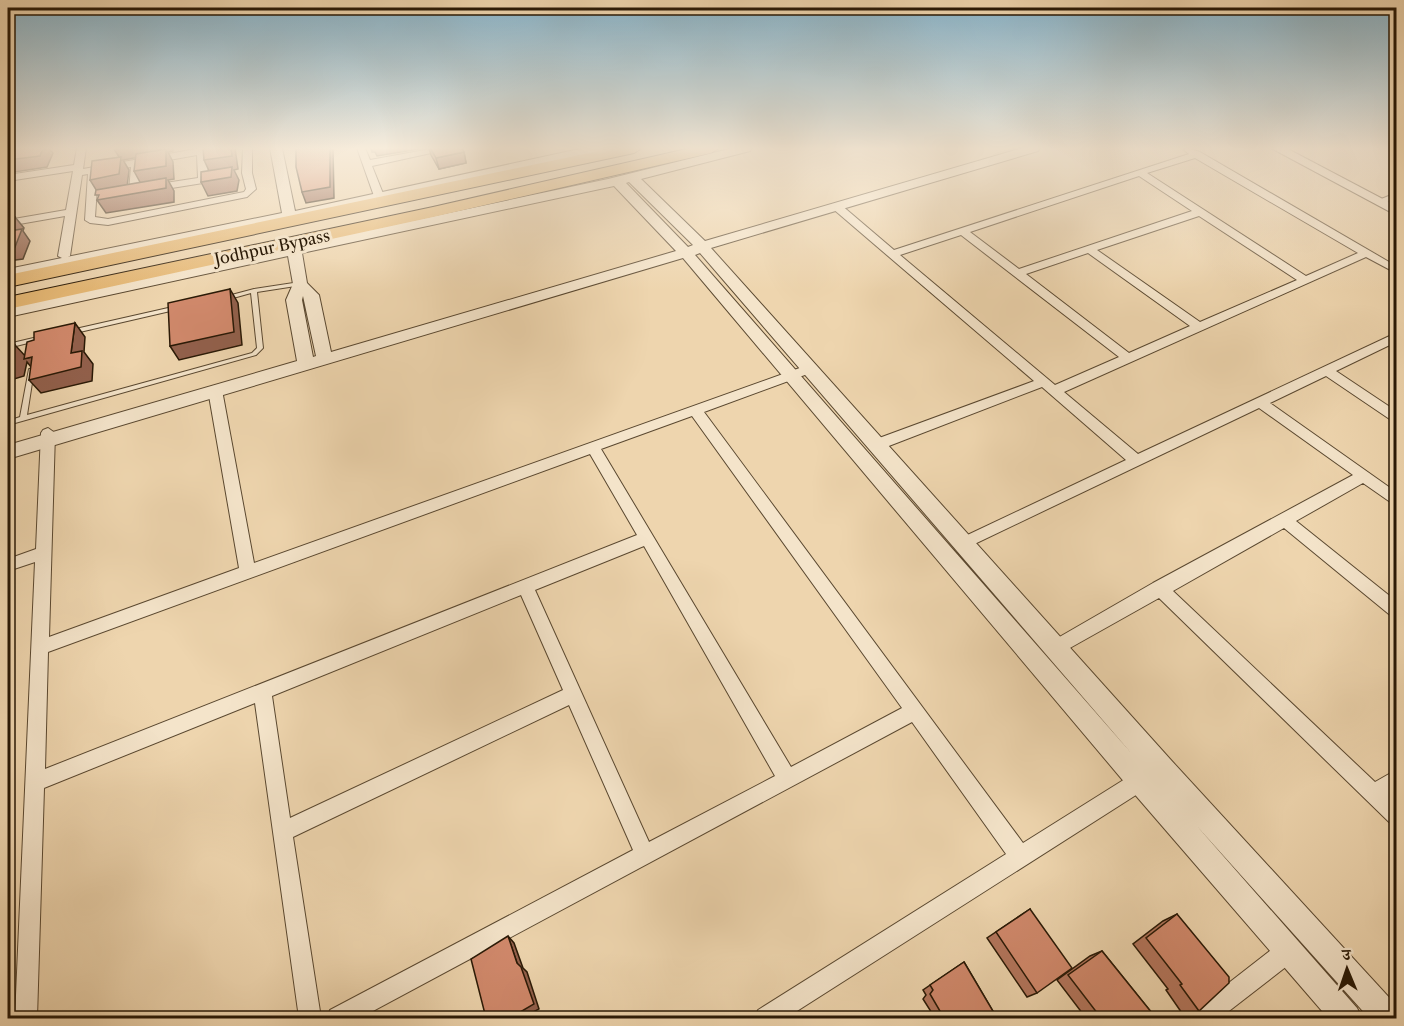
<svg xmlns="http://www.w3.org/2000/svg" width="1404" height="1026" font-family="'Libre Caslon Text','Noto Serif Devanagari',serif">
	<rect width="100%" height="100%" fill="#eed5ae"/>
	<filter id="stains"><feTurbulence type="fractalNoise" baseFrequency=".00333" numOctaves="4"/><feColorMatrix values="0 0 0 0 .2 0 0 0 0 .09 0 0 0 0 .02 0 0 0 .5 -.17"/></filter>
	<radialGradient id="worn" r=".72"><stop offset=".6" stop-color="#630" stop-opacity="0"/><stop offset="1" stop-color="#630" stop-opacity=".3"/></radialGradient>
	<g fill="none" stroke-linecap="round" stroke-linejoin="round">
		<g stroke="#5a4830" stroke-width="2">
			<g id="service">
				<path d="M300,282L302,283V285L257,292L263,348L256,355L8,425V421L20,417L29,369H33L34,370L27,415L252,353L257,348L251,293L226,300L224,299V297L254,289Z"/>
				<path d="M177,306L179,307V309L71,334L68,332L71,330Z"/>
				<path d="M42,336L44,337V339L8,348V344Z"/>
			</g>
		</g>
		<g stroke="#5a4830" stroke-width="2">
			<g id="minor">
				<path d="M77,148H86L83,169L202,148H227L207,153L208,180L203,183L134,194L129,191L131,167L98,172L95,217L108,219L244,192L246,189L242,173L243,148H252V173L256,189L247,197L108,225L90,223L85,220L88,174L82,175L70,256L64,259L58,256L65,216L8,226V220L66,210L73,171L8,181V175L74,165ZM197,155L198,178L139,187L141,165Z"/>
				<path d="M357,148H365L370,160L436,148H454L372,166L384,196L379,199L374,196Z"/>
				<path d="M1186,148L1200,152L1396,266V273L1366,257L1064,392L1138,454L1396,333V342L1336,371L1396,411V422L1391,420L1326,376L1270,403L1396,492V506L1363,483L1296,521L1396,601V617L1390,615L1284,528L1173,591L1375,782L1396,770V790L1389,795L1396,802V825L1389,822L1159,598L1061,653L1055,656L1049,653L1046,648L1049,643L1153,583L1353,475L1259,408L964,549L959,547L956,543L959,539L1126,460L1042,387L881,449H871L869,445L871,441L1034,381L832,208V204H840L894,250L1189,154L1184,150ZM1195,158L1358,253L1306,276L1147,173ZM1139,176L1192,211L1019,269L970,232ZM1199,216L1297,280L1200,322L1097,250ZM961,235L1119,357L1055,385L900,255ZM1088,253L1190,326L1129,353L1026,274Z"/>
				<path d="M1396,193V199L1379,205L1374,202Z"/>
				<path d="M808,365L813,366L814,369L813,372L704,412L1023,843L1133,774L1140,771L1147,774L1150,781L1147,788L786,1018H755L758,1010L1006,854L912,722L360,1018H327L330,1010L633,850L569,705L293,837L321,1018H299L255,703L44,788L37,1018H15L35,562L8,571V559L36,549L41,433L43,430L48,428L55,433L49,637L239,568L208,390L210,387H220L222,390L254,563ZM692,416L902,708L791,767L601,449ZM590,454L637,535L45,769L48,652ZM644,546L775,776L649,842L535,590ZM521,595L563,690L290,818L272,696Z"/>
				<path d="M1288,940L1296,943L1299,951L1296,959L1220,1018H1191L1194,1010L1280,943Z"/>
			</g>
		</g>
		<g stroke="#5a4830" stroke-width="2">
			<g id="tertiary">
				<path d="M270,148H282L295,211L584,148H606L600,152L289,220L8,277V269L282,213Z"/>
				<path d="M733,148H752L750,151L641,179L705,241L1022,148H1040L1038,151L711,248L1170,759L1396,1005V1018H1369L1196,825L1357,1008L1362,1018H1328L1131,790L683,258L8,459V445L297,361L286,300L293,284L288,256L8,317V307L608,179ZM629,182L693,245L688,247L626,183ZM614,186L676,251L331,352L319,295L307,283L302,253ZM700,253L1132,754L695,255ZM303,296L316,356L313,357L302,300Z"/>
				<path d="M1271,148H1286L1396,206V215Z"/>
			</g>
		</g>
		<g stroke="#291906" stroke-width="2">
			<g id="trunk">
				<path d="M613,148H642L634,153L8,287V275Z"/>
				<path d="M691,148H719L711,153L433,217L8,309V297L433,207Z"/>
			</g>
		</g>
		<use href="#service" fill="#f4e4ca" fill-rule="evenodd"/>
		<use href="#minor" fill="#f4e4ca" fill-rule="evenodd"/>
		<use href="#tertiary" fill="#f4e4ca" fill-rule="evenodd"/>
		<use href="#trunk" fill="#e7ba77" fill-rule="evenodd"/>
	</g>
	<g fill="#b4765d" stroke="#291906" stroke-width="1.5">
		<path d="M429,148H461L464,152L466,163L439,169L431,155Z"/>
		<path d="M1030,909L1037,993L1027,997L987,938Z"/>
		<path d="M1177,914L1199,1011L1184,1016L1166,990L1168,989L1133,944L1163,921Z"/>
		<path d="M1102,951L1156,1018H1086L1057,980L1090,956Z"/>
		<path d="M964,962L997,1018H935L923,999L926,995L923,990Z"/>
	</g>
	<g fill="#92604c" stroke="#291906" stroke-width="1.5">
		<path d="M43,148H49L53,153L47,167L8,173V160Z"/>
		<path d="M121,148H173V151L168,152L173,162L174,179L168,180L174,191V202L106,213L97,200L141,184L134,171L166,152L123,160L129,170L127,187L98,193L90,180L121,160L114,149Z"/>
		<path d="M231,148H235L238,169L234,170L239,180L237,191L208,196L201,182L210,173L204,160Z"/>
		<path d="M330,148H333L334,198L306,203L302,192Z"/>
		<path d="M371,148H425L377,156L375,152H372Z"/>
		<path d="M464,152L466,163L439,169L436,158Z"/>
		<path d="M15,217L24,228L23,231L30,241L23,259L8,261L9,231Z"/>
		<path d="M230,289L238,303L242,345L179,360L170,346Z"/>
		<path d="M75,323L85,337L84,352L93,364L92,381L41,393L29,380L71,353Z"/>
		<path d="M15,345L27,358L32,357L36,373L27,362L24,376L11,380L8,376V364Z"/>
		<path d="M508,936L514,943L523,968L527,972L539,1009L522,1018H510L517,963Z"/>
	</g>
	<g fill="#d1896c" stroke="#291906" stroke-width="1.5">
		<path d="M8,148H43L40,156L8,160Z"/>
		<path d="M203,148H231L232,156L204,160Z"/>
		<path d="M296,148H330V187L302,192L296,167Z"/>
		<path d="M430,148H461L464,152L436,158Z"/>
		<path d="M166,149V166L134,171L136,154Z"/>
		<path d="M121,157L119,174L90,180L92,161Z"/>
		<path d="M232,167L231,177L201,182V172Z"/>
		<path d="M166,178V188L97,200L99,195H95L96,190Z"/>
		<path d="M15,217L9,231L22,229L15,247L8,248V218Z"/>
		<path d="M230,289L234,332L170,346L168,303Z"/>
		<path d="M75,323L71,353L82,351L81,367L29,380L32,357L24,359L27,342L34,340V332Z"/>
		<path d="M15,345L12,362L8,364V347Z"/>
		<path d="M1030,909L1072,968L1037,993L996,932Z"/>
		<path d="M1177,914L1229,977V983L1199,1011L1180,985L1182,984L1146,938Z"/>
		<path d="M508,936L517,963L521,967L534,1004L510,1018H486L471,959Z"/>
		<path d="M1102,951L1156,1018H1101L1068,975Z"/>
		<path d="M964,962L997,1018H944L930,994L933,990L930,985Z"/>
	</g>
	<linearGradient id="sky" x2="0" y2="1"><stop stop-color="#88b6ce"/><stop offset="0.51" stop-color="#f7ecdb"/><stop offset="1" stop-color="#f7ecdb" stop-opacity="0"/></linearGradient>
	<rect width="1404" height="291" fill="url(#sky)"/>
	<g text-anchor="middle" stroke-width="6" stroke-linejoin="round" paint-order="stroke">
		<g font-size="16" fill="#291906" stroke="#f4e4ca">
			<text transform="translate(272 247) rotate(-12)" y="6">Jodhpur Bypass</text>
		</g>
	</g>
	<rect width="1404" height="1026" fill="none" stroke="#eed5ae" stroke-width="30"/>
	<rect x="9" y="9" width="1386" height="1008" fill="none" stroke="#291906" stroke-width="3"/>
	<rect x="15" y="15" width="1374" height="996" fill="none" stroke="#291906" stroke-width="1.5"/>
	<g transform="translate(1347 969) rotate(358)" stroke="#f4e4ca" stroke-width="4.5" paint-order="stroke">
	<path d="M0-4.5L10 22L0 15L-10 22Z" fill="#291906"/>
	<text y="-9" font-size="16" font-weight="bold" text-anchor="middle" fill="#291906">उ</text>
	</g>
	<rect width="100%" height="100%" filter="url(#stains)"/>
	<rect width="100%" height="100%" fill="url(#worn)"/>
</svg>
